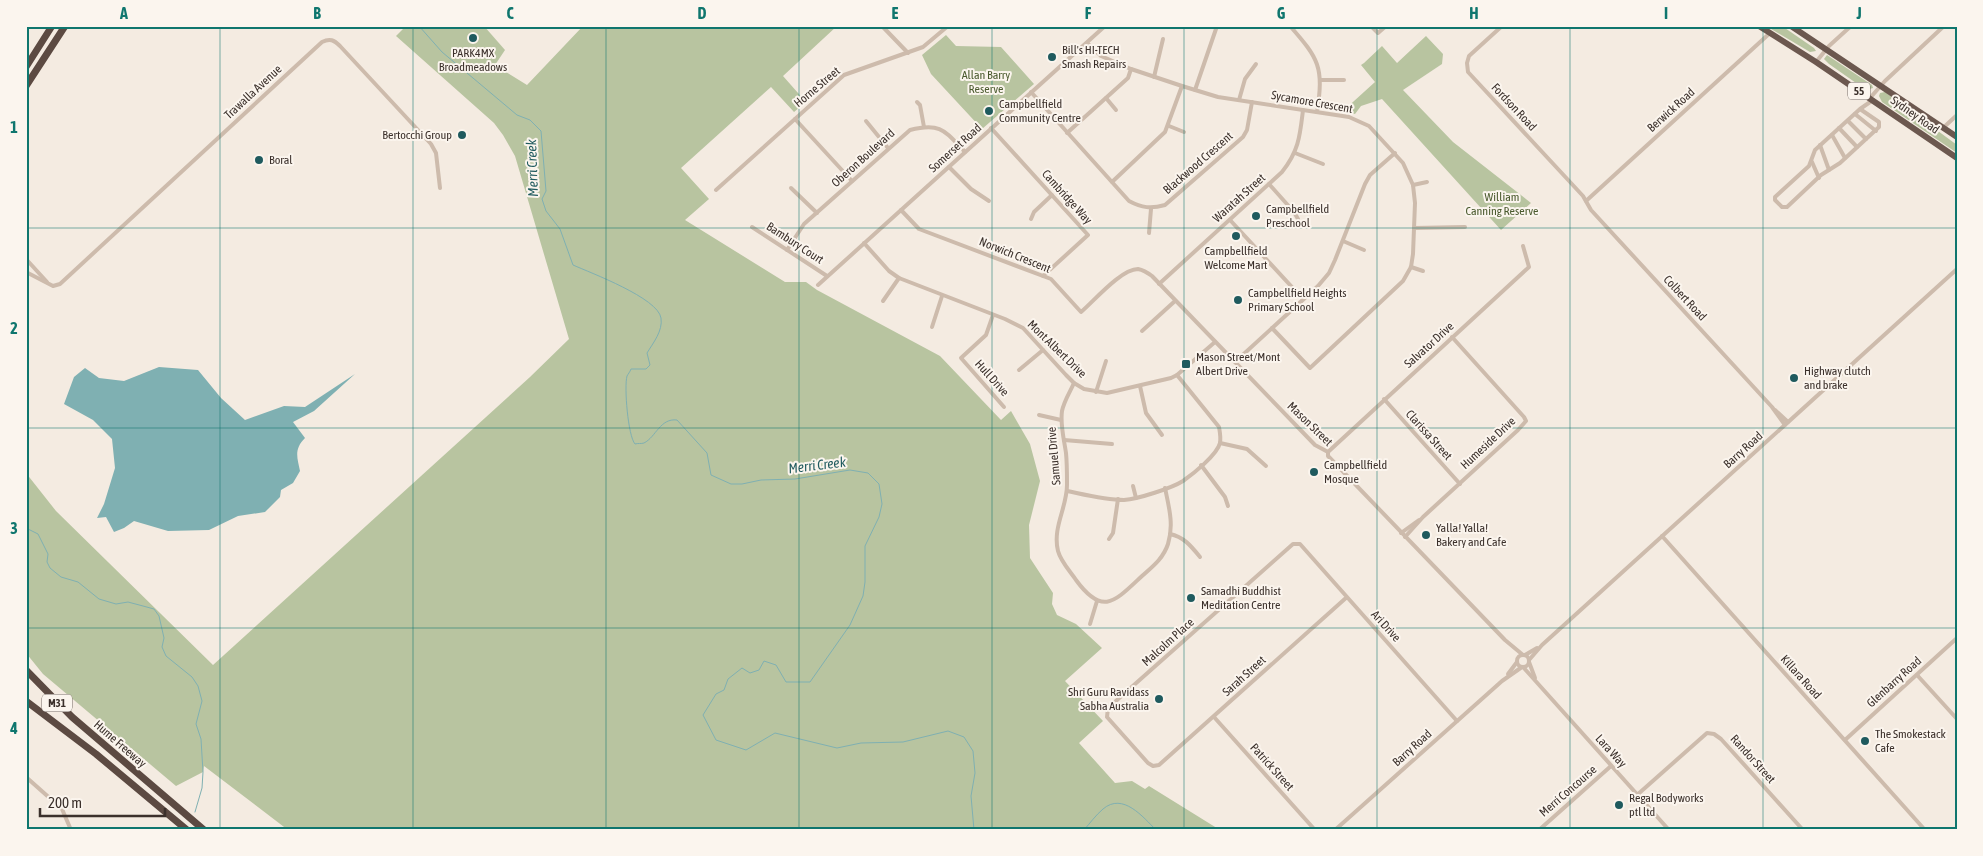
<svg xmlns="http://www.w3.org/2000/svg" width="1983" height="856" font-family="'Asap Condensed',sans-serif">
	<rect width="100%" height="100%" fill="#f4ebe1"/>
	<g fill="#b8c4a0">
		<path d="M403,26H484L505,50L495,65L527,85L583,26H837L783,76L806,102L794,112L771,87L681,168L709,199L685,220L785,282H806L817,290L940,356L1001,420L1011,411L1030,444L1040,481L1029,525L1030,558L1053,593L1052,604L1057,615L1076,624L1102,648L1065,681L1103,721L1079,743L1115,783L1132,781L1145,789L1149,786L1220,830H288L204,766L203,772L176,786L43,674L26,653V473L56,511L213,665L530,377L569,339L515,156L503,135L494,123L396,36L404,28Z"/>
		<path d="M1766,26H1782L1814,48L1816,51L1810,52Z"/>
		<path d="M946,35L956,46L1001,47L1034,84L982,129L931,74L922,55Z"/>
		<path d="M1426,36L1443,54L1442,64L1403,90L1453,142L1531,203L1501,230L1382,99L1361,106L1355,114L1343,111L1375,82L1361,65L1364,63L1382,46L1397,63Z"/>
		<path d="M1827,55L1872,85L1873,88L1866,90L1829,64L1824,59Z"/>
		<path d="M1885,92L1957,145V153L1882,102L1879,96L1880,93Z"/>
	</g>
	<path fill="#7fb0b2" d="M159,367L198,370L221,398L245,420L284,406L305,407L355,374L314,411L293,422L305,438C294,449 297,457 300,471L293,483L281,490L280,497L265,512L238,516L209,530L168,531L134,521L124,528L114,532L106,517L97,518L104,504L115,468L112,439L93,420L64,404L74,377L85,368L99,378L124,381Z"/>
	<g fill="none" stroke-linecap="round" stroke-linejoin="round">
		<g stroke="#7fb0b2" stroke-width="1">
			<path d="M419,26L442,52L517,115L530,120L541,131L546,191L542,199L546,211L560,229L573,265C591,273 658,298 661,318C663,331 653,343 647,353L650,365L646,369H631C630,372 628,374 627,376C624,387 628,436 635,444C638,443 641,444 644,443C656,437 660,418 677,420L707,453L711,475L731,484H742L761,480L795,479L850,470L868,473L879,484L882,504L879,517L865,546V582L863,596L850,625L810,682H786L776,665L764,661L759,670L750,673L742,668L728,679L724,690L716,694L703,715L716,740L746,750L775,733L837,748L861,743L903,742L948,731L964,737L973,751L975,773L971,796L974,830"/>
			<path d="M26,528L38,534L48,554L47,562L50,568L61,577L78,582L99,599L116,604L128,602L143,606L154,609L159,616L164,638L162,647L166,656L192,677L198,686L202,701L196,724L201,739L203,772L202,788L195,812"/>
			<path d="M1084,830C1090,823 1096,815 1103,809C1123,792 1143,817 1156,830"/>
		</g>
		<g stroke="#cdbbac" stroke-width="4">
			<path d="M882,26L908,53"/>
			<path d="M1290,26C1319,59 1324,67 1317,112"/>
			<path d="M1371,26L1378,33L1386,26"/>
			<path d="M1502,26L1469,56L1467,63L1468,72L1583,196L1591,210L1772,407L1785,425"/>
			<path d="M1087,43L1101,56L1131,69L1182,86L1218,97L1349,117L1369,126L1403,163L1413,185L1415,203L1413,254L1411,267L1403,281L1310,368L1272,328"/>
			<path d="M1816,62L1829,46L1851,26"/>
			<path d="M1154,77L1163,39"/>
			<path d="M1321,80H1344"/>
			<path d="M1195,90L1217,26"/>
			<path d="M1031,92L1129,201C1142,208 1151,209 1165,205L1243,137L1247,130L1252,102"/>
			<path d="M1106,98L1116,110"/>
			<path d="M1870,98L1885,81L1944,26"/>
			<path d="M1239,100L1245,79L1256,64"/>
			<path d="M917,102L920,105L924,127"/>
			<path d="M1860,109L1879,122V127L1840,163L1821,175L1787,207H1782L1775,200V197L1809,166L1815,150L1860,109L1873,100"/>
			<path d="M1855,114L1876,131"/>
			<path d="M795,119L852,181"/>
			<path d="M866,121L888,148"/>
			<path d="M1848,121L1866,139"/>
			<path d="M1169,126L1184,132"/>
			<path d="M991,128L1088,235L1043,276"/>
			<path d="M1839,128L1857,147"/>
			<path d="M1943,128L1957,115"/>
			<path d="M1067,133L1128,78L1131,69"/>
			<path d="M1832,135L1845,158"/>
			<path d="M1820,145L1829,170"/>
			<path d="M1295,153L1323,164"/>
			<path d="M1812,162L1819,178"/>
			<path d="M949,167L971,189L989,201"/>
			<path d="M1112,182L1165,132L1182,86"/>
			<path d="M1269,184L1294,212L1298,219"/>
			<path d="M1413,185L1427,182"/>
			<path d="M791,188L817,213"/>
			<path d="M716,190L844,75L923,47L948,26"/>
			<path d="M1586,201L1770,33"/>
			<path d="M901,210L919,229L1051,279L1081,312C1094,301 1121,269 1138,269C1143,270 1148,273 1152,276L1315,445L1328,452V456L1505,640L1523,655"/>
			<path d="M1031,219L1034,212L1052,195"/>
			<path d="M1230,220L1303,299"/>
			<path d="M752,227L827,276"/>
			<path d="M1414,228L1465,227"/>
			<path d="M1149,233L1151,209"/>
			<path d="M1343,241L1364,250"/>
			<path d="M864,243L889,271L899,278L1005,319L1023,328L1066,375L1074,383L1084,389L1107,393L1171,378L1177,375L1215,342"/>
			<path d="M787,250L804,224L910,130C941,122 945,131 965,152"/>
			<path d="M26,259L47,282"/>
			<path d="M1411,267L1423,271"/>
			<path d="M26,272L53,286L60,284L322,42C330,38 334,40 340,46L431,144L436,153L440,188"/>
			<path d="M1159,284L1282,172C1299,151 1300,135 1303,110"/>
			<path d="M818,285L1105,26"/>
			<path d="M883,301L899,278"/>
			<path d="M993,315L986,335L961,358L1004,407"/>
			<path d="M932,327L942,296"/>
			<path d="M1142,331L1175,301"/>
			<path d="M1235,362L1318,286L1329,273L1335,260L1365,184L1370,175L1395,153"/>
			<path d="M1019,370L1043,350"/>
			<path d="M1074,383C1070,392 1064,401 1062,411C1060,425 1064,439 1066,453C1067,463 1067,473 1067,483C1068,506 1052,527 1058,551C1061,562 1070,571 1076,580C1103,617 1115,601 1142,576C1152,567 1163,559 1168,544C1174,525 1169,507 1165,488"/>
			<path d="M1140,386L1146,413L1162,435"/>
			<path d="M1096,392L1106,361"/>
			<path d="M1384,399L1460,484"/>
			<path d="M1775,410L1788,422"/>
			<path d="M1039,415L1061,420"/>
			<path d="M1064,440L1112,444"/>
			<path d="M1220,443L1247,449L1266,466"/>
			<path d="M1328,452L1529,267L1523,246"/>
			<path d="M1201,465L1225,497L1228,506"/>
			<path d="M1133,486L1136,498"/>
			<path d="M1067,491C1086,495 1105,500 1124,500C1138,499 1172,488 1183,481C1193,474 1217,455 1220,443C1221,437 1220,433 1219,427L1177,375"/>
			<path d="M1401,533L1419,520"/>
			<path d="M1170,534C1184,537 1191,546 1200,557"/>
			<path d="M1662,536L1925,830"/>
			<path d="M1405,537L1423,517L1518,430L1526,421L1524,417L1452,337"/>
			<path d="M1109,539L1113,533L1118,499"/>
			<path d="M1347,597L1159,765L1153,766L1148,763L1107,717L1108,708L1293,544H1300L1457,721"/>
			<path d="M1090,624L1097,601"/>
			<circle cx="1523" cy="661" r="6"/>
			<path d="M1525,655L1537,648"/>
			<path d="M1529,660L1542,645L1957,269"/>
			<path d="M1529,662L1535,678"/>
			<path d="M1523,667L1669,830"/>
			<path d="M1508,674L1517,662"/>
			<path d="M1917,675L1957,719"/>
			<path d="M1214,717L1315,830"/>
			<path d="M1845,740L1957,638"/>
			<path d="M26,777L62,809L71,830"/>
			<path d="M1637,795L1707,733L1714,734L1721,739L1803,830"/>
			<path d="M1335,830L1502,681L1522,667"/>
			<path d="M1539,830L1611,766"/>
		</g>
		<g stroke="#6c584f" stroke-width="6">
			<path d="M1759,26L1816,62L1957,158"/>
			<path d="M1791,26L1957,137"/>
		</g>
		<g stroke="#5c4a42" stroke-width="7">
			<path d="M26,67L52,26"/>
			<path d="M26,86L65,26"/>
			<path d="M26,670L72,717L204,830"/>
			<path d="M26,701L96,754L187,830"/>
		</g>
	</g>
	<path fill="none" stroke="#0f766e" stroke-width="1" stroke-opacity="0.55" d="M220,26V830M413,26V830M606,26V830M799,26V830M992,26V830M1184,26V830M1377,26V830M1570,26V830M1763,26V830M26,228H1957M26,428H1957M26,628H1957"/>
	<g fill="#1f5a5e" stroke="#fbf5ee" stroke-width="2">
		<circle cx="473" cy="38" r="5"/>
		<circle cx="1052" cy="57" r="5"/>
		<circle cx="989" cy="111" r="5"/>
		<circle cx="462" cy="135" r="5"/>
		<circle cx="259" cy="160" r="5"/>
		<circle cx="1256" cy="216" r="5"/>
		<circle cx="1236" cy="236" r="5"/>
		<circle cx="1238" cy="300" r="5"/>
		<rect x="1181" y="359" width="10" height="10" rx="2.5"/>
		<circle cx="1794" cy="378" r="5"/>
		<circle cx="1314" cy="472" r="5"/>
		<circle cx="1426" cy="535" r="5"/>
		<circle cx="1191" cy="598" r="5"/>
		<circle cx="1159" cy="699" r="5"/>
		<circle cx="1865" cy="741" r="5"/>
		<circle cx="1619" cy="805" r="5"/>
	</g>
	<g text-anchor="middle" stroke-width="4" stroke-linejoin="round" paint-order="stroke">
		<g fill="#fbf5ee" stroke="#756b66" stroke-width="1">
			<rect x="1848" y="82.5" width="22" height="17" rx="4"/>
			<rect x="42" y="694.5" width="30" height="17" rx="4"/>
		</g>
		<g font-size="11" font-weight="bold" fill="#3b302b">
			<text x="1859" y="95">55</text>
			<text x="57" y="707">M31</text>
		</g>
		<g font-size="12" fill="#3b302b" stroke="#fbf5ee" text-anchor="start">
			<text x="1062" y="54">Bill's HI-TECH<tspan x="1062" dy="14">Smash Repairs</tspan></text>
			<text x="473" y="57" text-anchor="middle">PARK4MX<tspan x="473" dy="14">Broadmeadows</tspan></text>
			<text x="999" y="108">Campbellfield<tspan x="999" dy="14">Community Centre</tspan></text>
			<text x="452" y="139" text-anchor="end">Bertocchi Group</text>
			<text x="269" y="164">Boral</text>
			<text x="1266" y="213">Campbellfield<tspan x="1266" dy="14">Preschool</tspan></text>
			<text x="1236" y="255" text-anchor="middle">Campbellfield<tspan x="1236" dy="14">Welcome Mart</tspan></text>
			<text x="1248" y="297">Campbellfield Heights<tspan x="1248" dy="14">Primary School</tspan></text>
			<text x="1196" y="361">Mason Street/Mont<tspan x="1196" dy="14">Albert Drive</tspan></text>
			<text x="1804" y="375">Highway clutch<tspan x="1804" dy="14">and brake</tspan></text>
			<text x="1324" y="469">Campbellfield<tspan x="1324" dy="14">Mosque</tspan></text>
			<text x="1436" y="532">Yalla! Yalla!<tspan x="1436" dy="14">Bakery and Cafe</tspan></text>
			<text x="1201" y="595">Samadhi Buddhist<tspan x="1201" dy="14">Meditation Centre</tspan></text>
			<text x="1149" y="696" text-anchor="end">Shri Guru Ravidass<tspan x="1149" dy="14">Sabha Australia</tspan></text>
			<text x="1875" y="738">The Smokestack<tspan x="1875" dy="14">Cafe</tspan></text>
			<text x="1629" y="802">Regal Bodyworks<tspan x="1629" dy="14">ptl ltd</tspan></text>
		</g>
		<g font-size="12" fill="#4a5a2e" stroke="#fbf5ee">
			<text x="986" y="79">Allan Barry<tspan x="986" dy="14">Reserve</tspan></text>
			<text x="1502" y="201">William<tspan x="1502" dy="14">Canning Reserve</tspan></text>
		</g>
		<g font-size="12" fill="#3b302b" stroke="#fbf5ee">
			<text transform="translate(817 87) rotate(-40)" y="4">Horne Street</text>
			<text transform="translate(253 92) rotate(-43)" y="4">Trawalla Avenue</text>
			<text transform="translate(1312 102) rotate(10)" y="4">Sycamore Crescent</text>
			<text transform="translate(1514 107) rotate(47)" y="4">Fordson Road</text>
			<text transform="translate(1671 110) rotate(-42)" y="4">Berwick Road</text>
			<text transform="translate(1915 115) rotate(35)" y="4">Sydney Road</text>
			<text transform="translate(955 148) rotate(-42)" y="4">Somerset Road</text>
			<text transform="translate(863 158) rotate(-42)" y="4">Oberon Boulevard</text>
			<text transform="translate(1198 163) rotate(-41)" y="4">Blackwood Crescent</text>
			<text transform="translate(1067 197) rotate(48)" y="4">Cambridge Way</text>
			<text transform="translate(1239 198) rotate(-42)" y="4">Waratah Street</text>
			<text transform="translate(795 243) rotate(33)" y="4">Bambury Court</text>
			<text transform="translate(1015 255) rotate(22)" y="4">Norwich Crescent</text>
			<text transform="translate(1685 298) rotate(47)" y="4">Colbert Road</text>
			<text transform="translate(1429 345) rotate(-42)" y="4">Salvator Drive</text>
			<text transform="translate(1057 349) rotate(44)" y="4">Mont Albert Drive</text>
			<text transform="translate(992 378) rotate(48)" y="4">Hull Drive</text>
			<text transform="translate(1310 424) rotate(44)" y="4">Mason Street</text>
			<text transform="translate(1429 435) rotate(48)" y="4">Clarissa Street</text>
			<text transform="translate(1488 443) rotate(-43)" y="4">Humeside Drive</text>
			<text transform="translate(1743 450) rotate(-42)" y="4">Barry Road</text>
			<text transform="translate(1054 456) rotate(-95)" y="4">Samuel Drive</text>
			<text transform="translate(1386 626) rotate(48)" y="4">Ari Drive</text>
			<text transform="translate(1168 642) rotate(-42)" y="4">Malcolm Place</text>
			<text transform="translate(1244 676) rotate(-42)" y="4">Sarah Street</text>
			<text transform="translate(1801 677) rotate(48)" y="4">Killara Road</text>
			<text transform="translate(1894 682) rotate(-42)" y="4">Glenbarry Road</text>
			<text transform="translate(120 744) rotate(41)" y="4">Hume Freeway</text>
			<text transform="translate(1412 748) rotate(-42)" y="4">Barry Road</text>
			<text transform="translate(1611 751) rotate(48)" y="4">Lara Way</text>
			<text transform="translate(1753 759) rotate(48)" y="4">Randor Street</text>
			<text transform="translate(1272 767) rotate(48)" y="4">Patrick Street</text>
			<text transform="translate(1568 791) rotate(-41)" y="4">Merri Concourse</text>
		</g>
		<g font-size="14" font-style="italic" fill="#1f5a5e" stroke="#fbf5ee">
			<text transform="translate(532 168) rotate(-92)" y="5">Merri Creek</text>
			<text transform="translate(817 465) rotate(-7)" y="5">Merri Creek</text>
		</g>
	</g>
	<rect width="1983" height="856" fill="none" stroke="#fbf5ee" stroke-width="55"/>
	<path d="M40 808v8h125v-8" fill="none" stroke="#3b302b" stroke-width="2.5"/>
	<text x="48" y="808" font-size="15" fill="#3b302b" stroke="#fbf5ee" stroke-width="4" paint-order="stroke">200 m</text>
	<rect x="28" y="28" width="1928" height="800" fill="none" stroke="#0f766e" stroke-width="2"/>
	<g font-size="16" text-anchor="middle" font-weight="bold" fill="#0f766e">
		<text x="124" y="19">A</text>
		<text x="317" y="19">B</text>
		<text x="510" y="19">C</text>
		<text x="702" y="19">D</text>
		<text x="895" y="19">E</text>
		<text x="1088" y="19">F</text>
		<text x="1281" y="19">G</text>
		<text x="1474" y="19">H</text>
		<text x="1666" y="19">I</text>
		<text x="1859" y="19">J</text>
		<text x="14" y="133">1</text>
		<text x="14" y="334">2</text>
		<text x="14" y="534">3</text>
		<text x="14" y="734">4</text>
	</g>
</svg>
